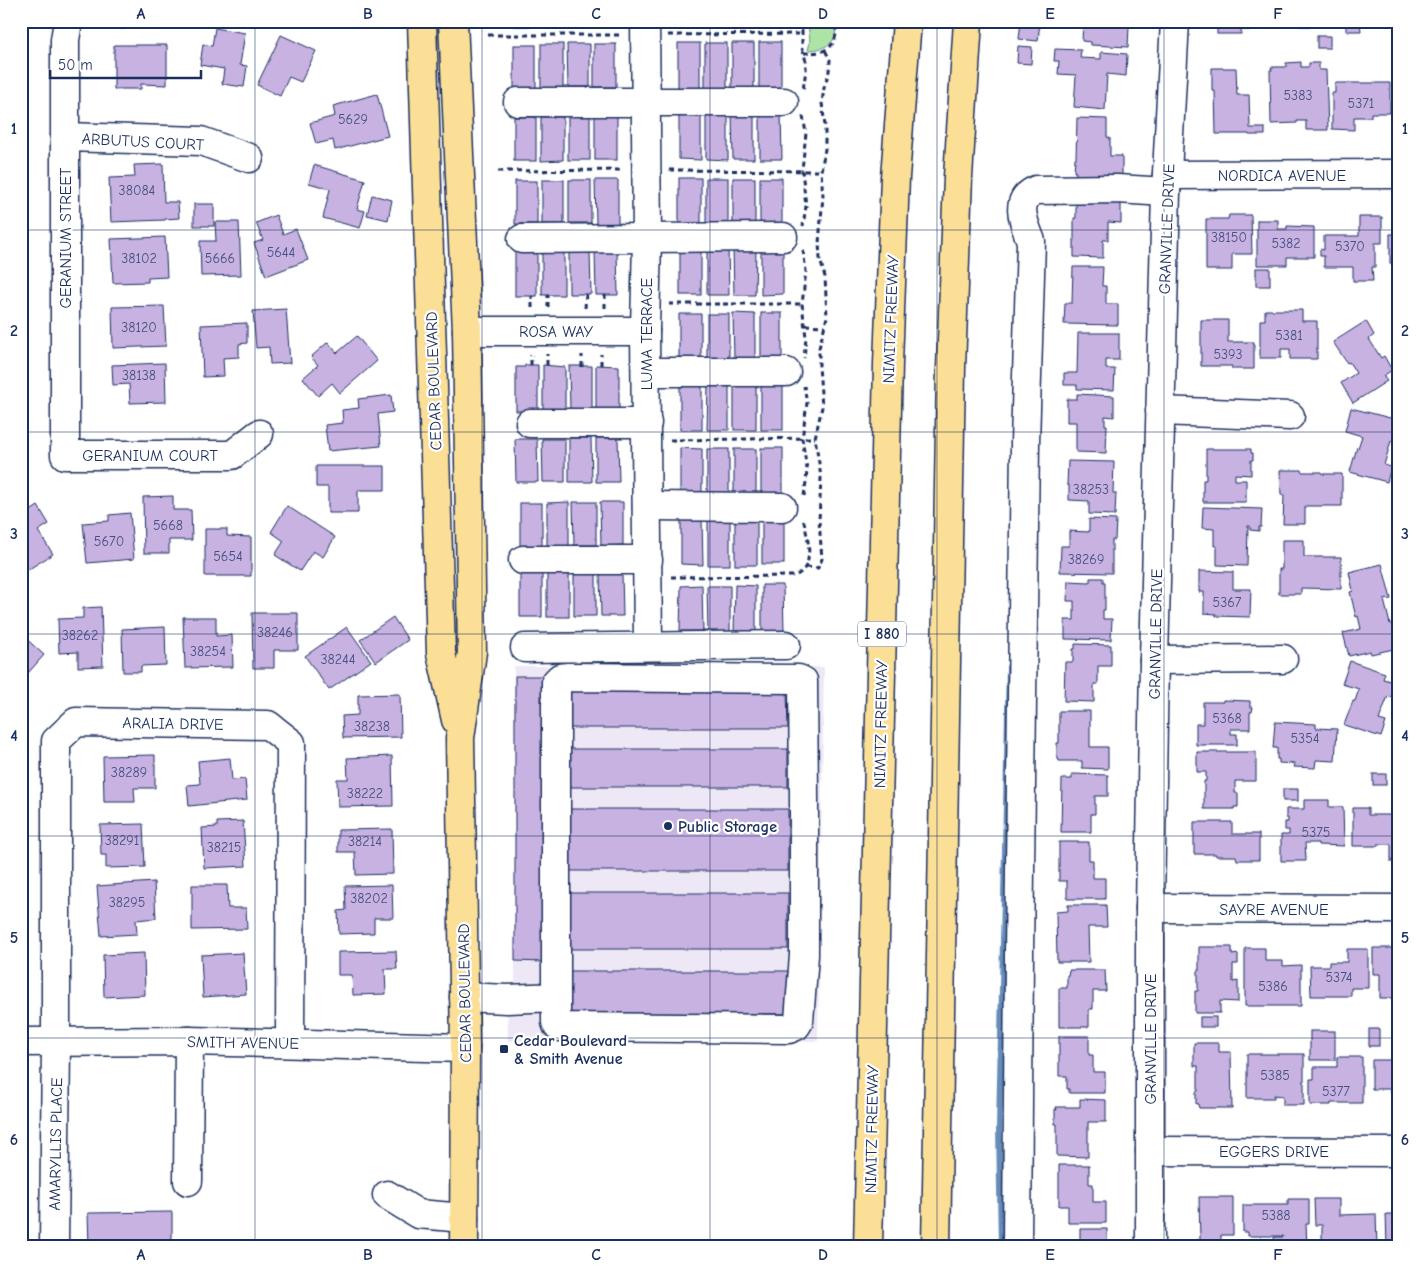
<svg xmlns="http://www.w3.org/2000/svg" width="1419" height="1268" font-family="'Comic Neue',sans-serif">
	<rect width="100%" height="100%" fill="#fff"/>
	<filter id="ink" filterUnits="userSpaceOnUse"><feTurbulence type="fractalNoise" baseFrequency=".02" numOctaves="2"/><feDisplacementMap in="SourceGraphic" scale="10" xChannelSelector="R" yChannelSelector="G"/><feConvolveMatrix kernelMatrix="1 2 1 2 8 2 1 2 1" color-interpolation-filters="sRGB"/></filter>
	<g filter="url(#ink)">
		<path fill="#eee8f6" d="M514,666L824,667L818,1041H508L507,999L515,985Z"/>
		<path fill="#aee3a6" stroke="#648982" d="M808,21H833C842,41 826,50 808,50C812,38 808,33 808,21Z"/>
		<g fill="none" stroke-linecap="round" stroke-linejoin="round">
			<path stroke="#668cb9" stroke-width="6" d="M1001,1247L999,1127L1009,667"/>
		</g>
		<g fill="#c7b2e2" stroke="#1b2f5e">
			<path d="M120,21H175V24L121,29Z"/>
			<rect x="514" y="21" width="22" height="5"/>
			<rect x="541" y="21" width="22" height="5"/>
			<rect x="568" y="21" width="22" height="4"/>
			<rect x="595" y="21" width="22" height="4"/>
			<rect x="678" y="21" width="22" height="4"/>
			<rect x="705" y="21" width="22" height="4"/>
			<rect x="732" y="21" width="22" height="4"/>
			<rect x="759" y="21" width="22" height="4"/>
			<path d="M1021,21H1040L1038,41L1019,39Z"/>
			<path d="M1083,21H1117V26H1129L1128,47L1091,45V42L1082,41Z"/>
			<rect x="1217" y="21" width="24" height="13"/>
			<rect x="1242" y="21" width="13" height="9"/>
			<rect x="1272" y="21" width="19" height="4"/>
			<rect x="1300" y="21" width="29" height="5"/>
			<path d="M1342,21H1392V23H1360L1361,31H1346V23H1342Z"/>
			<path d="M215,28L245,33L240,65L247,66L244,87L222,84L224,69L200,65L203,44L212,46Z"/>
			<path d="M281,35L316,51L301,82L289,77L280,96L257,85Z"/>
			<rect x="1317" y="36" width="13" height="12"/>
			<rect x="759" y="42" width="22" height="46"/>
			<rect x="678" y="43" width="22" height="46"/>
			<rect x="705" y="43" width="22" height="46"/>
			<rect x="732" y="43" width="22" height="46"/>
			<rect x="541" y="44" width="22" height="44"/>
			<path d="M567,44H590V87H568Z"/>
			<rect x="594" y="44" width="22" height="43"/>
			<path d="M114,45H167V85L141,84V89H114Z"/>
			<rect x="514" y="45" width="22" height="43"/>
			<path d="M1018,46L1032,47L1031,64L1017,63Z"/>
			<path d="M1055,49L1081,50L1080,58L1101,59V52L1127,54L1126,76L1107,74L1105,110L1074,107L1076,75L1058,74L1059,61H1054Z"/>
			<path d="M1301,62V67H1309V63H1319V70H1326L1328,130H1306V121H1297V123L1271,124L1270,70H1272L1271,67H1286V63Z"/>
			<path d="M1212,68H1236L1237,95H1249L1250,128H1265V135H1249V134H1216L1215,91H1212Z"/>
			<path d="M1335,83H1390V113H1371V117H1354V130L1332,129V93H1335Z"/>
			<path d="M377,94L388,136L335,150L333,140L316,144L310,123L335,116L333,106Z"/>
			<path d="M679,113L701,114V160L679,159Z"/>
			<path d="M732,113H754V159H733Z"/>
			<path d="M760,113H781L782,159H760Z"/>
			<path d="M706,114H728V160L706,159Z"/>
			<rect x="568" y="116" width="22" height="44"/>
			<rect x="595" y="116" width="22" height="44"/>
			<rect x="514" y="117" width="22" height="44"/>
			<path d="M541,117H563V160L541,161Z"/>
			<path d="M1077,118L1107,119V137L1110,138V156H1122V177L1076,175V172H1074L1075,158H1076Z"/>
			<path d="M163,164L164,202H178L179,218L165,219V220L111,222L109,178L135,177L134,165Z"/>
			<path d="M314,165L365,180L357,209L365,211L360,228L323,218L330,189L309,183Z"/>
			<rect x="679" y="178" width="22" height="46"/>
			<rect x="706" y="178" width="22" height="46"/>
			<rect x="733" y="178" width="22" height="46"/>
			<path d="M760,178H782V224L760,223Z"/>
			<rect x="542" y="180" width="22" height="44"/>
			<rect x="569" y="180" width="22" height="43"/>
			<path d="M595,180H618V224H596Z"/>
			<rect x="515" y="181" width="22" height="43"/>
			<path d="M372,195L392,200L388,220L367,215Z"/>
			<path d="M1076,201H1121V223L1108,222V240H1103V258L1074,257V218H1076Z"/>
			<rect x="194" y="204" width="20" height="22"/>
			<path d="M276,215L283,234L296,229L308,260L266,276L254,243L263,240L256,223Z"/>
			<path d="M1229,215H1251L1252,254H1232V270H1206V219H1228Z"/>
			<path d="M1359,217H1382V243H1375V267H1372L1373,281H1353V267H1324V256H1320V249L1324,250V236H1359Z"/>
			<path d="M1257,220H1278V229H1287V226L1314,227V257H1287V265H1257Z"/>
			<path d="M215,222H239L241,275L201,276L200,241H216Z"/>
			<rect x="1390" y="234" width="8" height="29"/>
			<path d="M165,237L167,277L148,278V282L113,283L111,239Z"/>
			<rect x="680" y="249" width="21" height="46"/>
			<path d="M707,249H728L729,295H707Z"/>
			<path d="M733,249H756L755,295H734Z"/>
			<path d="M761,249H783V294L761,295Z"/>
			<path d="M542,251L564,252V295H542Z"/>
			<path d="M569,251H590L591,294H569Z"/>
			<path d="M595,251H617L618,295H596Z"/>
			<rect x="515" y="252" width="22" height="44"/>
			<path d="M1073,267H1103L1102,286H1106V304H1118V325L1064,324L1065,303H1072Z"/>
			<rect x="1256" y="268" width="14" height="18"/>
			<path d="M164,306L166,346L113,348L112,307Z"/>
			<path d="M286,309L290,363L270,364L269,347L256,348L253,311Z"/>
			<path d="M1265,310H1302V321H1317V359H1290V349H1281V358H1260V320H1265Z"/>
			<path d="M733,313L755,314V359H734Z"/>
			<rect x="761" y="313" width="21" height="46"/>
			<path d="M679,314H701V359L679,360Z"/>
			<rect x="707" y="314" width="22" height="46"/>
			<path d="M1201,320H1228V342H1254V369H1232V366H1201Z"/>
			<path d="M1366,321L1374,335L1369,339L1381,358L1384,356L1392,370L1383,376L1387,381L1353,403L1341,383L1356,373L1349,362L1347,363L1333,342Z"/>
			<path d="M247,323V343L239,344V357L223,358L224,376L203,377L201,325Z"/>
			<path d="M1078,333H1119V360H1106V369H1115L1114,390L1077,389V385H1064V373H1077Z"/>
			<path d="M357,336L377,361L340,393L332,383L318,396L303,378L318,365L311,357L328,342L337,353Z"/>
			<path d="M165,363L166,402L130,403L129,384L113,385L112,365Z"/>
			<path d="M525,365H538V411H516V367H525Z"/>
			<path d="M543,365L565,367V411H543Z"/>
			<path d="M596,365L619,366V411H596Z"/>
			<path d="M569,366H592V410H570Z"/>
			<rect x="680" y="384" width="22" height="46"/>
			<path d="M708,384H729V430H707Z"/>
			<rect x="734" y="384" width="22" height="46"/>
			<rect x="761" y="384" width="22" height="46"/>
			<path d="M1077,394L1114,396V417L1105,416V425H1107L1106,453L1076,452V422H1067V399H1077Z"/>
			<path d="M391,395L393,412L378,414L381,446L328,451L325,425L343,423L342,410L359,408L358,399Z"/>
			<path d="M1351,408L1398,420V443L1391,441L1384,465L1391,467L1387,482L1350,472L1357,447L1358,448L1362,436L1345,431Z"/>
			<path d="M569,438H591L592,482H569Z"/>
			<path d="M596,438H618L619,482H596Z"/>
			<path d="M515,439H537L538,482H516Z"/>
			<path d="M542,439H565V482H543Z"/>
			<path d="M680,448L702,449V495H680Z"/>
			<rect x="761" y="448" width="22" height="46"/>
			<rect x="707" y="449" width="22" height="46"/>
			<rect x="734" y="449" width="22" height="45"/>
			<path d="M1206,449H1251V453H1253V460H1251V475L1235,474V480H1246V502H1203V480H1206Z"/>
			<path d="M1068,461L1114,462L1113,493H1116L1115,515L1089,514V501L1069,500V485H1067Z"/>
			<path d="M316,466H385V490H358V513H328V487H316Z"/>
			<path d="M1280,470H1301L1302,472H1322L1323,474H1342V506H1305V524H1283L1284,495H1281Z"/>
			<path d="M173,496V510H191L192,540H169V553H144L143,497Z"/>
			<path d="M569,502V546H547V503Z"/>
			<path d="M573,502H596V545H574Z"/>
			<path d="M600,502H623V545L601,546Z"/>
			<rect x="520" y="503" width="22" height="44"/>
			<path d="M38,506L49,524L38,531L53,554L21,574V517Z"/>
			<path d="M287,506L335,537L323,557L313,551L300,571L275,555L284,541L271,532Z"/>
			<path d="M1203,507L1262,509L1261,527H1259V531L1250,530V526H1248L1247,566L1217,565V546H1214V529L1202,528Z"/>
			<path d="M130,513L134,559L87,563L83,523L109,521V515Z"/>
			<rect x="762" y="518" width="22" height="46"/>
			<path d="M681,519H702L703,565L681,564Z"/>
			<rect x="708" y="519" width="22" height="46"/>
			<rect x="735" y="519" width="22" height="46"/>
			<path d="M1089,519L1116,520L1115,540H1112V573L1060,572L1061,546H1069V531L1089,532Z"/>
			<path d="M205,529H227V536L251,537V576H205Z"/>
			<path d="M1282,540H1304V557H1341V589L1301,588V594H1279V569H1282Z"/>
			<path d="M1382,564L1391,599L1384,600L1390,624H1393L1398,642V648L1371,654L1370,651L1349,656L1343,633L1361,629L1358,616L1356,617L1350,592L1353,591L1349,572Z"/>
			<path d="M1199,571L1233,572V589H1251L1250,617L1216,616V614L1204,613V592H1199Z"/>
			<path d="M596,572V616H574V573Z"/>
			<path d="M542,573V617H520V574Z"/>
			<rect x="547" y="573" width="22" height="44"/>
			<path d="M600,573H622L623,616H601Z"/>
			<path d="M1090,578H1103V582H1105V610H1103V619H1112L1111,640L1065,639V620H1074V601H1067L1068,581L1090,582Z"/>
			<path d="M702,585L703,631H680L681,586Z"/>
			<path d="M735,585L756,586V631L734,632Z"/>
			<path d="M762,585H783L784,631H762Z"/>
			<path d="M707,586H730V632H708Z"/>
			<path d="M101,607L103,666L78,667V652L59,653L58,619L83,618V608Z"/>
			<path d="M252,613H298V650H274V668H253Z"/>
			<path d="M183,617H216V636L232,635L233,667L185,668Z"/>
			<path d="M393,617L408,640L376,662L360,640Z"/>
			<path d="M165,627L166,665L141,666V672H123L122,629Z"/>
			<path d="M347,627L371,661L329,690L305,656Z"/>
			<path d="M21,634L44,655L21,681Z"/>
			<path d="M1075,644L1111,645V666H1098V684H1094V702L1064,701L1065,662H1073V649H1075Z"/>
			<path d="M1350,661L1385,673L1383,679L1397,683L1391,698L1388,696L1379,720L1386,722L1381,737L1344,725L1353,701H1355L1359,689L1342,684Z"/>
			<path d="M515,676H543V962L515,961Z"/>
			<path d="M565,689H787L788,728H565Z"/>
			<path d="M400,694L401,737L343,738L342,716L358,715V695Z"/>
			<path d="M1223,700L1250,701V707H1253L1252,712H1250V729H1231V734H1237V745H1196V724H1203V702H1223Z"/>
			<path d="M1059,711H1090V747H1108V769L1082,768V761H1059L1058,758H1057V743H1059Z"/>
			<path d="M1275,722L1316,724V728L1337,729L1335,761L1316,760L1315,768L1294,767L1295,764L1279,763V759H1277V748H1273Z"/>
			<rect x="566" y="749" width="222" height="38"/>
			<path d="M1197,752H1256V781H1235V793H1238V807H1234V809H1204V781H1206V772H1197Z"/>
			<path d="M155,755V788H134L135,802H104L103,756Z"/>
			<path d="M392,756L393,806L338,807L337,779H348L347,758Z"/>
			<path d="M230,758L232,780L245,779L247,800L189,806L187,785L200,784L198,761Z"/>
			<path d="M1072,774L1108,775V796H1095V814H1091V832H1061L1062,779H1072Z"/>
			<rect x="1373" y="774" width="13" height="11"/>
			<rect x="1283" y="789" width="15" height="12"/>
			<path d="M1304,800H1329V807H1343L1344,846L1318,845V843H1305L1306,861H1281V835H1289V830H1285V822H1288V818H1286V809H1304Z"/>
			<path d="M1353,808H1368V815H1392L1391,811H1398V862H1391V844H1378V846H1353Z"/>
			<rect x="566" y="809" width="222" height="62"/>
			<path d="M243,821L246,866L204,868L202,828L217,827V822Z"/>
			<path d="M1194,822H1232V834H1259V860H1237L1236,856H1216V854H1194Z"/>
			<path d="M143,824L145,867L106,868V855H101L100,825Z"/>
			<path d="M392,829L393,874L356,875L355,852H338V830Z"/>
			<path d="M1059,842H1089V860H1093V878H1105V899H1067V881H1059Z"/>
			<path d="M154,882L156,918L136,920L137,934L101,936L97,886Z"/>
			<path d="M192,885H227L228,908H246L247,929L192,930Z"/>
			<path d="M392,885L393,918H374V933L339,934L338,911L346,910L345,886Z"/>
			<rect x="566" y="893" width="222" height="56"/>
			<path d="M1068,905H1106L1107,927H1088L1089,962H1057L1056,912L1068,911Z"/>
			<path d="M1199,947H1232V955L1238,954V964H1233V982L1238,981V1002L1220,1001V1013H1195V991H1198V971H1199Z"/>
			<path d="M1245,948H1265V961H1283V966L1301,965V1006H1245Z"/>
			<path d="M1373,948H1396V966H1398V998H1380V974H1373Z"/>
			<path d="M1347,949H1368V988H1351V996H1311L1310,966H1329V962H1347Z"/>
			<path d="M396,951L397,969H385L386,994L353,995L352,975H338V952Z"/>
			<path d="M144,953L145,995L104,997L103,955Z"/>
			<path d="M243,953L246,994L203,997L201,955Z"/>
			<path d="M1069,970H1105L1106,991H1093V1009H1089V1027H1059V988H1067V975H1068Z"/>
			<path d="M565,971H788V1014L565,1013Z"/>
			<rect x="1200" y="1017" width="16" height="10"/>
			<rect x="1369" y="1029" width="10" height="17"/>
			<rect x="1310" y="1031" width="25" height="29"/>
			<path d="M1059,1036H1089V1055H1093V1072H1105V1093H1069V1089H1067V1076H1059Z"/>
			<path d="M1194,1043H1219V1052H1231L1232,1108H1199L1198,1104H1196V1092L1198,1091V1066H1194Z"/>
			<path d="M1247,1054H1304V1105H1283V1096L1274,1095V1098H1247Z"/>
			<path d="M1337,1057H1362V1103H1331V1105H1310V1079H1314V1067H1337Z"/>
			<path d="M1372,1060H1398V1094H1391V1089H1372Z"/>
			<path d="M1080,1099L1106,1100V1122H1088V1157L1057,1156V1124H1055V1109L1057,1110L1056,1107H1080Z"/>
			<path d="M1059,1165H1089V1184H1093V1202H1106V1223H1068V1206H1059Z"/>
			<path d="M1199,1197H1233V1235H1221V1247H1196V1240H1200Z"/>
			<path d="M1288,1199H1309V1224H1306L1307,1247H1274V1237H1283V1236H1248V1232H1243V1205H1288Z"/>
			<path d="M1314,1199H1339V1215L1376,1214L1377,1247H1361V1246L1322,1247V1225H1315Z"/>
			<path d="M172,1212V1247H89L88,1213Z"/>
			<path d="M1386,1214H1398V1247H1387Z"/>
			<path d="M1080,1229H1107V1247H1078L1080,1245Z"/>
		</g>
		<g fill="none" stroke-linecap="round" stroke-linejoin="round">
			<g stroke="#1b2f5e" stroke-width="31">
				<g id="minor">
					<path d="M68,21L65,40V455H232L259,434"/>
					<path d="M645,21L647,237L645,331L648,646"/>
					<path d="M518,102H784"/>
					<path d="M65,137L201,141L249,158"/>
					<path d="M1167,175L1398,174"/>
					<path d="M522,239L783,237"/>
					<path d="M467,331H645"/>
					<path d="M646,372H786"/>
					<path d="M1160,411L1290,416"/>
					<path d="M530,423H647"/>
					<path d="M647,506L782,507"/>
					<path d="M523,560H648"/>
					<path d="M525,648L786,645"/>
					<path d="M1154,660L1283,659"/>
					<path d="M1150,908L1398,909"/>
					<path d="M464,997L507,999L556,997V682L560,678L568,677L799,679L803,681L804,798V955L799,1021L796,1026L789,1029L560,1027L557,1025L556,1022V997"/>
					<path d="M21,1042L189,1041L465,1048"/>
					<path d="M1150,1151L1398,1152"/>
					<path d="M188,1181L189,1041"/>
					<path d="M387,1195L418,1214L464,1218"/>
					<path d="M54,1247L56,1042V741L76,722L268,725L291,743L290,1043"/>
					<path d="M1017,1247L1019,955L1025,443L1031,241C1024,223 1013,200 1036,190L1117,189L1166,192"/>
					<path d="M1150,1247V908L1154,660L1166,192L1175,21"/>
				</g>
			</g>
			<g stroke="#1b2f5e" stroke-width="31">
				<g id="major">
					<path d="M422,21L441,653L456,720"/>
					<path d="M453,21L467,331L472,652L460,738L465,1048L464,1247"/>
				</g>
			</g>
			<g stroke="#1b2f5e" stroke-width="31">
				<g id="highway">
					<path d="M868,1247L888,364L895,177L907,21"/>
					<path d="M936,1247L951,368L958,177L968,21"/>
				</g>
			</g>
			<g stroke="#1b2f5e" stroke-width="3" stroke-dasharray="5 4" stroke-linecap="butt">
				<path d="M802,21V48L806,61V70L803,90"/>
				<path d="M488,35H623"/>
				<path d="M668,35L802,34"/>
				<path d="M804,53C810,53 819,53 825,50C836,45 839,31 833,21"/>
				<path d="M803,116L806,133L802,170L806,206L803,226"/>
				<path d="M669,170L821,171"/>
				<path d="M498,171L624,170"/>
				<path d="M803,250L806,271L802,304L806,337L804,358"/>
				<path d="M669,304H802"/>
				<path d="M548,307V295"/>
				<path d="M532,308V296"/>
				<path d="M585,308L586,294"/>
				<path d="M605,308V295"/>
				<path d="M805,325L825,326"/>
				<path d="M531,365V355"/>
				<path d="M547,365V354"/>
				<path d="M601,365V354"/>
				<path d="M582,367V355"/>
				<path d="M670,440L815,438"/>
				<path d="M804,496L806,482L807,469L802,439L807,403L804,386"/>
				<path d="M806,567L818,568L822,559L819,521L821,478L819,463L815,438L822,407L819,366V348L827,317L825,277L820,259L819,243L823,196L821,171L825,149V126L822,103L824,88L829,71L830,60L825,50"/>
				<path d="M671,577L795,576C817,566 807,536 803,518"/>
			</g>
			<use href="#minor" stroke="#fff" stroke-width="28"/>
			<use href="#major" stroke="#fbdf96" stroke-width="28"/>
			<use href="#highway" stroke="#fbdf96" stroke-width="28"/>
		</g>
	</g>
	<path fill="none" stroke="#1b2f5e" stroke-width="1" stroke-opacity="0.55" d="M255,21V1247M482,21V1247M710,21V1247M937,21V1247M1164,21V1247M21,230H1398M21,432H1398M21,634H1398M21,836H1398M21,1038H1398"/>
	<g fill="#1b2f5e" stroke="#fff" stroke-width="2">
		<circle cx="668" cy="826" r="5"/>
		<rect x="499" y="1044" width="10" height="10" rx="2.5"/>
	</g>
	<g text-anchor="middle" stroke-width="4.5" stroke-linejoin="round" paint-order="stroke">
		<g font-size="14" fill="#46507f">
			<text x="1298" y="100">5383</text>
			<text x="1361" y="108">5371</text>
			<text x="353" y="124">5629</text>
			<text x="137" y="195">38084</text>
			<text x="1229" y="242">38150</text>
			<text x="1286" y="248">5382</text>
			<text x="1350" y="251">5370</text>
			<text x="281" y="257">5644</text>
			<text x="139" y="263">38102</text>
			<text x="220" y="263">5666</text>
			<text x="139" y="332">38120</text>
			<text x="1289" y="340">5381</text>
			<text x="1228" y="359">5393</text>
			<text x="139" y="380">38138</text>
			<text x="1091" y="494">38253</text>
			<text x="168" y="530">5668</text>
			<text x="109" y="546">5670</text>
			<text x="228" y="561">5654</text>
			<text x="1086" y="564">38269</text>
			<text x="1227" y="607">5367</text>
			<text x="275" y="637">38246</text>
			<text x="80" y="640">38262</text>
			<text x="208" y="656">38254</text>
			<text x="338" y="664">38244</text>
			<text x="1227" y="723">5368</text>
			<text x="372" y="731">38238</text>
			<text x="1305" y="743">5354</text>
			<text x="129" y="777">38289</text>
			<text x="365" y="798">38222</text>
			<text x="1316" y="837">5375</text>
			<text x="122" y="845">38291</text>
			<text x="365" y="846">38214</text>
			<text x="224" y="852">38215</text>
			<text x="369" y="903">38202</text>
			<text x="127" y="907">38295</text>
			<text x="1339" y="982">5374</text>
			<text x="1273" y="991">5386</text>
			<text x="1275" y="1080">5385</text>
			<text x="1336" y="1096">5377</text>
			<text x="1276" y="1220">5388</text>
		</g>
		<rect fill="#fff" stroke="#5f6d8e" stroke-width="1" x="858" y="621.5" width="48" height="25" rx="4"/>
		<g font-size="15" font-weight="bold" fill="#1b2f5e">
			<text x="882" y="639">I 880</text>
		</g>
		<g font-size="16" fill="#1b2f5e" stroke="#fff">
			<text transform="translate(143 141) rotate(3)" y="6">ARBUTUS COURT</text>
			<text x="1282" y="181">NORDICA AVENUE</text>
			<text transform="translate(1166 229) rotate(-88)" y="6">GRANVILLE DRIVE</text>
			<text transform="translate(65 238) rotate(-90)" y="6">GERANIUM STREET</text>
			<text transform="translate(890 319) rotate(-88)" y="6">NIMITZ FREEWAY</text>
			<text x="556" y="337">ROSA WAY</text>
			<text transform="translate(646 334) rotate(-90)" y="6">LUMA TERRACE</text>
			<text transform="translate(433 381) rotate(-92)" y="6">CEDAR BOULEVARD</text>
			<text x="150" y="461">GERANIUM COURT</text>
			<text transform="translate(1155 634) rotate(-89)" y="6">GRANVILLE DRIVE</text>
			<text transform="translate(173 723) rotate(1)" y="6">ARALIA DRIVE</text>
			<text transform="translate(880 724) rotate(-89)" y="6">NIMITZ FREEWAY</text>
			<text x="1274" y="915">SAYRE AVENUE</text>
			<text transform="translate(464 993) rotate(-91)" y="6">CEDAR BOULEVARD</text>
			<text transform="translate(1150 1039) rotate(-90)" y="6">GRANVILLE DRIVE</text>
			<text transform="translate(243 1042) rotate(1)" y="6">SMITH AVENUE</text>
			<text transform="translate(871 1129) rotate(-89)" y="6">NIMITZ FREEWAY</text>
			<text transform="translate(55 1144) rotate(-89)" y="6">AMARYLLIS PLACE</text>
			<text x="1274" y="1157">EGGERS DRIVE</text>
		</g>
		<g font-size="16" font-weight="bold" fill="#1b2f5e" stroke="#fff" text-anchor="start">
			<text x="678" y="832">Public Storage</text>
			<text x="514" y="1046">Cedar Boulevard<tspan x="514" dy="18">&amp; Smith Avenue</tspan></text>
		</g>
	</g>
	<rect width="1419" height="1268" fill="none" stroke="#fff" stroke-width="55"/>
	<path d="M50 70v8h151v-8" fill="none" stroke="#1b2f5e" stroke-width="2.5"/>
	<text x="58" y="70" font-size="15" fill="#1b2f5e" stroke="#ffffff" stroke-width="4" paint-order="stroke">50 m</text>
	<rect x="28" y="28" width="1364" height="1212" fill="none" stroke="#1b2f5e" stroke-width="2"/>
	<g font-size="16" text-anchor="middle" font-weight="bold" fill="#1b2f5e">
		<text x="141" y="19">A</text>
		<text x="368" y="19">B</text>
		<text x="596" y="19">C</text>
		<text x="823" y="19">D</text>
		<text x="1050" y="19">E</text>
		<text x="1278" y="19">F</text>
		<text x="14" y="134">1</text>
		<text x="1405" y="134">1</text>
		<text x="14" y="336">2</text>
		<text x="1405" y="336">2</text>
		<text x="14" y="539">3</text>
		<text x="1405" y="539">3</text>
		<text x="14" y="741">4</text>
		<text x="1405" y="741">4</text>
		<text x="14" y="943">5</text>
		<text x="1405" y="943">5</text>
		<text x="14" y="1145">6</text>
		<text x="1405" y="1145">6</text>
		<text x="141" y="1260">A</text>
		<text x="368" y="1260">B</text>
		<text x="596" y="1260">C</text>
		<text x="823" y="1260">D</text>
		<text x="1050" y="1260">E</text>
		<text x="1278" y="1260">F</text>
	</g>
</svg>
